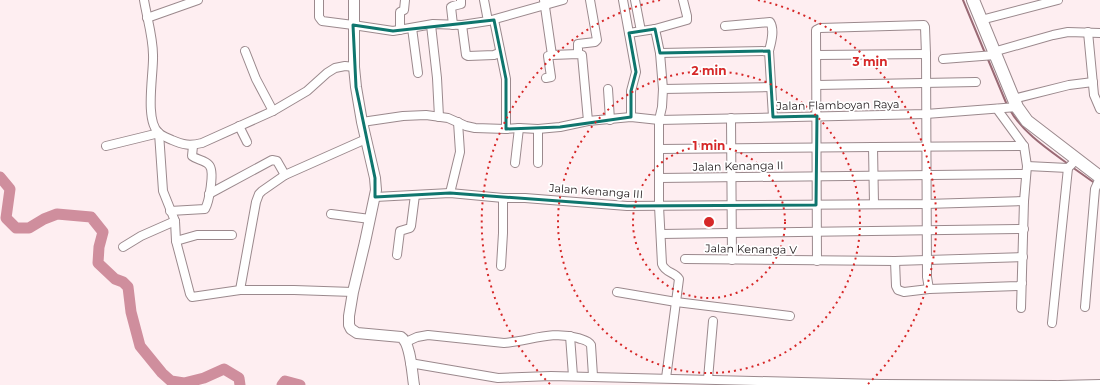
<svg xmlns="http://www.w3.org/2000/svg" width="1100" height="385" font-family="Montserrat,sans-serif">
	<rect width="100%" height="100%" fill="#feeef1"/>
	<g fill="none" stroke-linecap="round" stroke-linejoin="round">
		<g stroke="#9a6a75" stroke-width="2">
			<path d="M963,0L985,53"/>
			<path d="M987,57L1007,105"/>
			<path d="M1010,110C1022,132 1049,150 1068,164"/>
			<path d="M1072,167L1096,184"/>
		</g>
		<g stroke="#cf8e9d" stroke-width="11">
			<path d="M0,177L10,189L6,218L16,228H29L44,219L57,214L91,217L103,232L99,247L98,263L115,279L123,282L128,287L131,312L140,346L162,373L171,381L184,383L204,378L224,369L239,378L240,385"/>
			<path d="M282,385L285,381L300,385"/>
		</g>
		<g stroke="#9b898d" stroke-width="10">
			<g id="minor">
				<path d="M144,0C147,18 153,37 153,55C154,72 144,121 159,133C162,136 168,138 172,140C183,145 190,146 202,143L273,111L307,91L327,73L335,68L345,66L354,67"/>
				<path d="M319,0V17L322,21L353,25L393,31L433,24L462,25L488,21L563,0"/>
				<path d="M484,0L488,21"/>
				<path d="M544,0L552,55L578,54L582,55L588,121"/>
				<path d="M623,0L636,72L631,91V117"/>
				<path d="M635,0L641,31"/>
				<path d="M147,18L198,0"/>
				<path d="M494,20L506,79V129"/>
				<path d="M981,20L1058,0"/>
				<path d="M431,25L437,78L439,117"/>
				<path d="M453,25L451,7L453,6L461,4V0"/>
				<path d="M462,25L466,55L468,56L494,55L499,53L500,50"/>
				<path d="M725,26L770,22C775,30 771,43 769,51"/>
				<path d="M412,28L418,73"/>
				<path d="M655,29L660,53L663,89"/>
				<path d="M400,30V12L404,10L405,0"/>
				<path d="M1088,32L1094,95L1100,109"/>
				<path d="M629,33L655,29L687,20V16L683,0"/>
				<path d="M245,51L256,79L273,111"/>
				<path d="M993,52L1053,35L1068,32L1100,33"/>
				<path d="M660,53L769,51L773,117"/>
				<path d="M578,54V44L595,42L597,40L590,0"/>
				<path d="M817,55L926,54"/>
				<path d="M943,59L995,55"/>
				<path d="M546,78L551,77L548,56L552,55"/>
				<path d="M817,85L976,82"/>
				<path d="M608,89L610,120"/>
				<path d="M1013,99L1069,85L1093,82"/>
				<path d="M997,109L1024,146L1027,166L1024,201L1021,308"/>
				<path d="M731,118L732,260"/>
				<path d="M362,122L403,116L426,115L448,118L466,126L475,128L506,129L519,128L538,129L560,127L588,121L631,117L659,120L926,114L1017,107"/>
				<path d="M239,126L247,142"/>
				<path d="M538,129V163"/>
				<path d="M106,146L159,133L163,191L175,221L176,241L190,294L192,297L240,290H294L353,292"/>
				<path d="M873,147L874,204"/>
				<path d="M660,149L873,147L1024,146"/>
				<path d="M515,163L519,128"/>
				<path d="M1027,166L1068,168"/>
				<path d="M659,178L1026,174"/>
				<path d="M450,193L460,152L458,122"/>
				<path d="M209,194L272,160L277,161L285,175"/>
				<path d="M375,197L450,193L503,198H525L627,206L926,204L1024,201"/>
				<path d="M170,211L205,209C209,202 215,171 209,165C205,160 197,160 192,156L193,146"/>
				<path d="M331,214L370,219"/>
				<path d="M661,234L1024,229"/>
				<path d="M176,241L197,235H232"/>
				<path d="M123,247L141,236L175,221"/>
				<path d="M397,255L400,231L410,228L411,226L415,195"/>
				<path d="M685,259L895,261L1023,257"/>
				<path d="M817,261L816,30L820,28L924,25L925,27L926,54L927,277L929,289"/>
				<path d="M895,261L896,286L898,290L904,292L929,289L1019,286L1022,283"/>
				<path d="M501,266L503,233V198"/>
				<path d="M240,290L256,202L259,194L262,191L285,175L366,139"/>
				<path d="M617,292L676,302L790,316"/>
				<path d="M1085,307L1095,189L1100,178"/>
				<path d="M1052,323L1068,168L1077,159"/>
				<path d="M570,336L573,376"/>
				<path d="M406,342L417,337L428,335L504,343C530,341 552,330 578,338C583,340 588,340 591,345L593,376"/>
				<path d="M410,363L498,378L551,376L881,384L1056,385"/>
				<path d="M666,378L679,279C675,272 665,273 662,264L659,206V120L662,107L663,89L771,87"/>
				<path d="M708,379L713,321"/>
				<path d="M1059,385L1100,384"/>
			</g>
		</g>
		<g stroke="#9b898d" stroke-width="12">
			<path id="tertiary" d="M354,0V67L356,87L362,122L375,178L376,190L365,242L353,292L349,316V325L351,329L357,333L401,337C411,343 412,374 414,385"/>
		</g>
		<g stroke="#9b898d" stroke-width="14">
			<path id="primary" d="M973,0L1017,107L1027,121L1100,177"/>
		</g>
		<use href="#minor" stroke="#fff" stroke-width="8"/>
		<use href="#tertiary" stroke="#fff" stroke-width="10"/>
		<use href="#primary" stroke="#fff" stroke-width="12"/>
	</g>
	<path fill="none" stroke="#0f766e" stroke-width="3" stroke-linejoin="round" d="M494,20L506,79V129L560,127L631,117V91L636,72L629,33L655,29L660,53L769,51L773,117L817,116L816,205L627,206L450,193L375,197V178L356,87L353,25L393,31Z"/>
	<g fill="none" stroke="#d62828" stroke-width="2" stroke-dasharray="2 4">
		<circle cx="709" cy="222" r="76"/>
		<circle cx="709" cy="222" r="151"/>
		<path d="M550 384A227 227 0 0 1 660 0M758 0A227 227 0 0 1 868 384"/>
	</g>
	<g text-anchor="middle" stroke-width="3.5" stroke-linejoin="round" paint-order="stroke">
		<g font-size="11" fill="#1e1719" stroke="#fff">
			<text transform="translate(838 105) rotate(-1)" y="4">Jalan Flamboyan Raya</text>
			<text transform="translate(738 166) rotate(-1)" y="4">Jalan Kenanga II</text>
			<text transform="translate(596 191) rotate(4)" y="4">Jalan Kenanga III</text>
			<text transform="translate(751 249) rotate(1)" y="4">Jalan Kenanga V</text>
		</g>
	</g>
	<circle cx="709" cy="222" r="6" fill="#d62828" stroke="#fff" stroke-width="2"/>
	<g font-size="12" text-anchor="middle" font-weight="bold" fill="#d62828" stroke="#fff" stroke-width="3.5" stroke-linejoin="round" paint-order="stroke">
		<text x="870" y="66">3 min</text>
		<text x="709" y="75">2 min</text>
		<text x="709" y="150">1 min</text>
	</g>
</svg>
